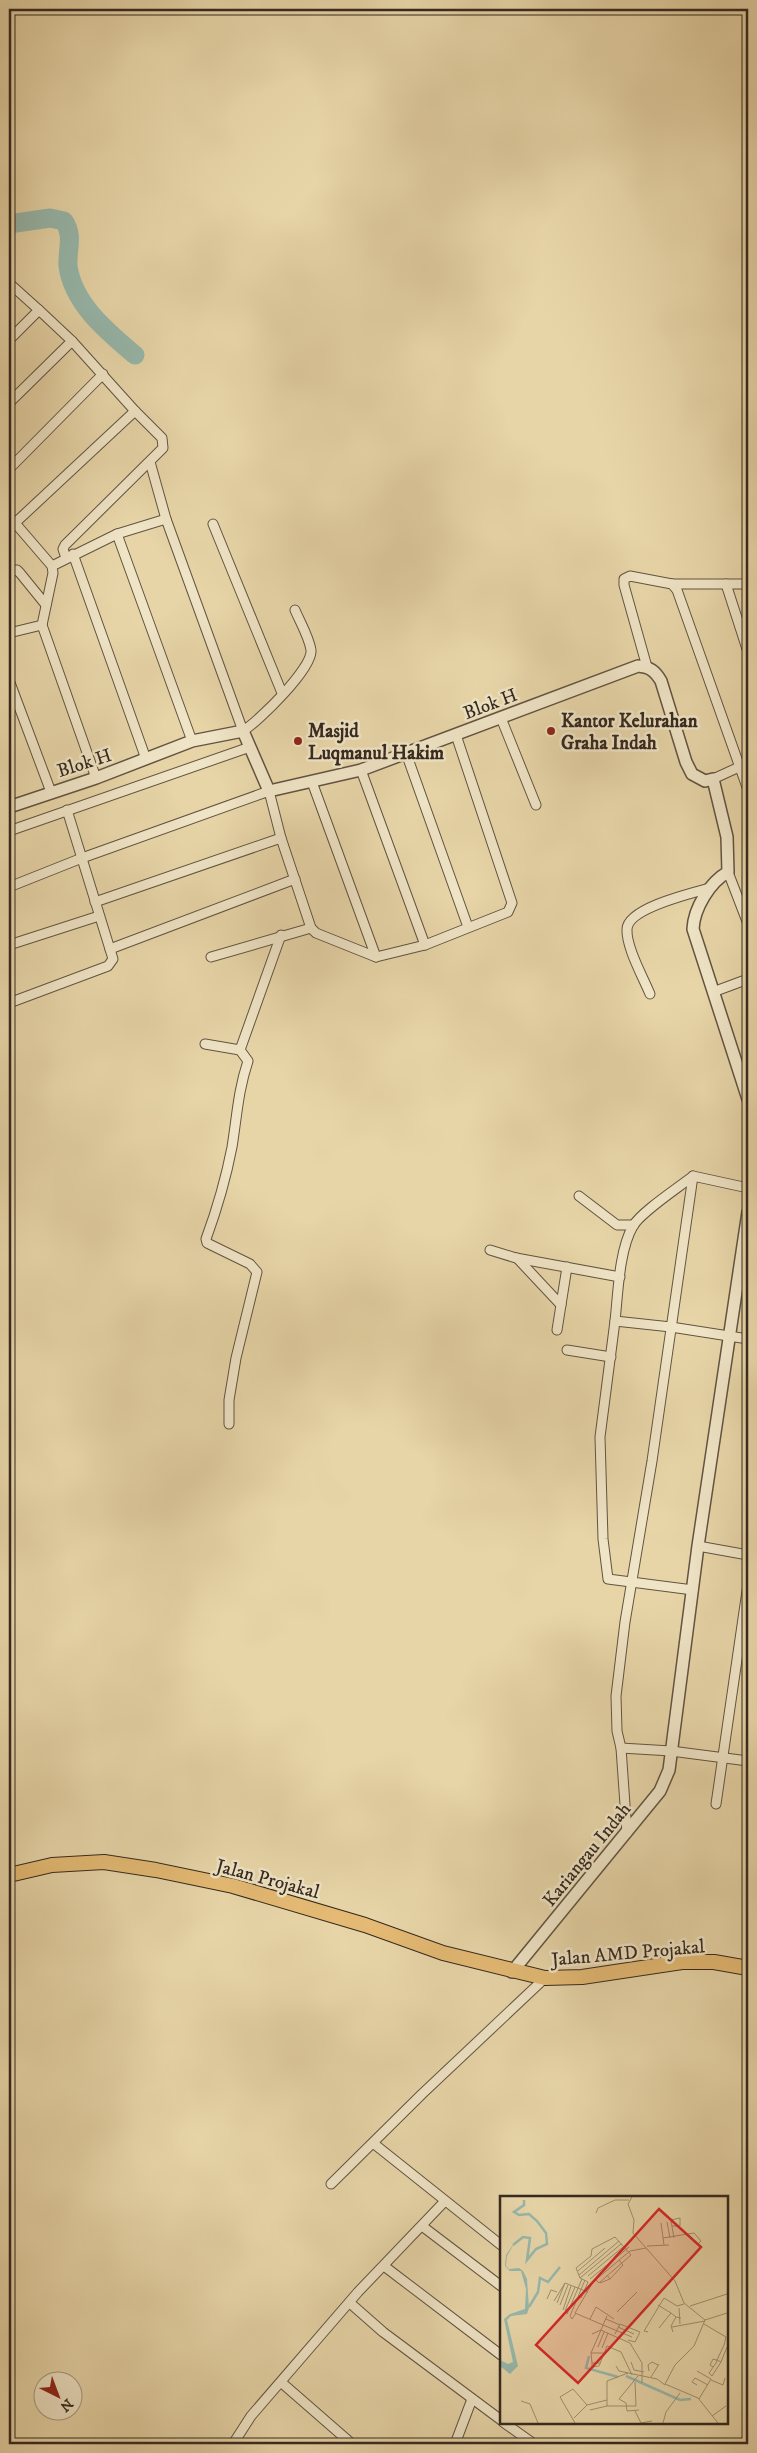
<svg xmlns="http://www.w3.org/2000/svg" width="757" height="2453" font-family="'IM FELL DW Pica',serif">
	<rect width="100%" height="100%" fill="#e7d5a8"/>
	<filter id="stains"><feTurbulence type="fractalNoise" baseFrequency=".004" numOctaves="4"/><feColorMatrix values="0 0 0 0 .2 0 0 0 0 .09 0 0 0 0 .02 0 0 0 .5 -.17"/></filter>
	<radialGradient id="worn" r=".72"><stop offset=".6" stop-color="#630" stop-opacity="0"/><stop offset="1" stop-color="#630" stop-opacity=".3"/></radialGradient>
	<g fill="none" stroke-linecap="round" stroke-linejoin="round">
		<path stroke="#97b8ac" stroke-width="19" d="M9,224L50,218L64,221C74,236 67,249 68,266C73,304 108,332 135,355"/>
		<g stroke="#625441" stroke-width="11">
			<g id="minor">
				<path d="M9,283L39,310"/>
				<path d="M9,340L39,310L72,341L135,411L15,523"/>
				<path d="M9,403L72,341"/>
				<path d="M150,462L166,519L243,731C259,721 313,668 311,650C309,637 300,622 295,610"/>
				<path d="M9,469L103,374"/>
				<path d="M9,516L52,566L53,573L42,625L9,633"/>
				<path d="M213,524L282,693"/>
				<path d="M117,534L192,741"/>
				<path d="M73,554L146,759"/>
				<path d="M66,558L63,549L65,545L163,448L162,438L135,411"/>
				<path d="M52,566L117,534L166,519"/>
				<path d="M9,571L17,570L20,573L46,605"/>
				<path d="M672,584H748"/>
				<path d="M726,584L748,652"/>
				<path d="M42,625L96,778"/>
				<path d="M647,667L624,585V579L630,576L672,584L677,590L748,790"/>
				<path d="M9,680L51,792"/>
				<path d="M501,718L536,805"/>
				<path d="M406,753L468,927"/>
				<path d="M361,770L425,945"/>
				<path d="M713,779L748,763"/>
				<path d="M312,782L376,957"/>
				<path d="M9,831L250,747"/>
				<path d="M728,872L748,924"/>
				<path d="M9,887L82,858L269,791L281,838L311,928L316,933L376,957L425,945L508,912L512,903L456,735"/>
				<path d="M95,902L281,838"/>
				<path d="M9,945L99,916"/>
				<path d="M110,949L295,879"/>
				<path d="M211,957L311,928"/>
				<path d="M713,992L748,979"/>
				<path d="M650,994C643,977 626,947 627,929C628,908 692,893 710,888"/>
				<path d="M9,1003L108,966L113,959L67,810"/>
				<path d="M205,1044L240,1050L281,935"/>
				<path d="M693,1176C678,1188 641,1212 633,1226C619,1250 618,1294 615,1321L671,1327L748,1339"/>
				<path d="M579,1196L617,1225H634"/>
				<path d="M490,1250L516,1258L620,1277"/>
				<path d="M517,1258L561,1305"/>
				<path d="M615,1321L600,1437L603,1539L608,1579L693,1590"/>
				<path d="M557,1330L567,1267"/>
				<path d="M567,1350L611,1357"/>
				<path d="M229,1424V1400L236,1358L257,1272L250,1264L207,1243L206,1239C217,1209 226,1178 232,1147C237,1116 238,1091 248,1061L240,1050"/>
				<path d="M698,1546L748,1555"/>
				<path d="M621,1748L671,1751L748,1761"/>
				<path d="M716,1804L748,1584"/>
				<path d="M627,1833L621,1748L617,1731L616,1696L625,1622L652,1461L693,1176L748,1188"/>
				<path d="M373,2143L501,2245"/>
				<path d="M331,2184L422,2094L545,1978"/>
				<path d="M422,2226L501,2286"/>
				<path d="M384,2266L501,2355"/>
				<path d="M350,2303L383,2332L501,2420"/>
				<path d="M282,2383L352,2444"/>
				<path d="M503,2422L534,2444"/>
				<path d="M233,2444L251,2416L358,2292L445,2201"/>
				<path d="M455,2444L472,2399"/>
			</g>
		</g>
		<g stroke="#625441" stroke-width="14">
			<g id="tertiary">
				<path d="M9,807L96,778L192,741L243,731L269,791L361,770L638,666C650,667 655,671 661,681L686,762L692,774L705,781L713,779L727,837L728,872C710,882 694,908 693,929L748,1099"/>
				<path d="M512,1972L660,1791L669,1770L698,1546L748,1212"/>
			</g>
		</g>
		<g stroke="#35291f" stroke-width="16">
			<path id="primary" d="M9,1875L52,1865L104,1862L156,1870L233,1886L365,1925L443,1953L545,1978L582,1977L682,1962H714L748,1968"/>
		</g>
		<use href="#minor" stroke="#efe4c6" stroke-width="9"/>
		<use href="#tertiary" stroke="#efe4c6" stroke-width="11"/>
		<use href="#primary" stroke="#e4ba74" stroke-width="14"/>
	</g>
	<g fill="#8f2418" stroke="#efe4c6" stroke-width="2">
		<circle cx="551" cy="731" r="5"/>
		<circle cx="298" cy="741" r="5"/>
	</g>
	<g text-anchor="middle" stroke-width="5" stroke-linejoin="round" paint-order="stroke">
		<g font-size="19" fill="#35291f" stroke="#efe4c6">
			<text transform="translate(490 703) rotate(-21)" y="7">Blok H</text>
			<text transform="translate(84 762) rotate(-18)" y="7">Blok H</text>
			<text transform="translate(586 1854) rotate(-51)" y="7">Kariangau Indah</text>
			<text transform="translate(268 1878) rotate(15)" y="7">Jalan Projakal</text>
			<text transform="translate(628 1952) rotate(-5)" y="7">Jalan AMD Projakal</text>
		</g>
		<g font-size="19" font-weight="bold" fill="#35291f" stroke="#efe4c6" text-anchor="start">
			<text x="561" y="727">Kantor Kelurahan<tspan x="561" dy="22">Graha Indah</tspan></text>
			<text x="308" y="737">Masjid<tspan x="308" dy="22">Luqmanul Hakim</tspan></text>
		</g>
	</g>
	<g transform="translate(500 2196)">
		<rect width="228" height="228" fill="#e7d5a8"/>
		<path d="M15,46L7,60L6,70L9,73L19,72L23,75L27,83L29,112L27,118L11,120L7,124L18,170L10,178L0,170V164L8,168L13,166L4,123L10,118L25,113L26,93L21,75H10L5,70L6,59Z" fill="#97b8ac"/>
		<path fill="none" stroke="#97b8ac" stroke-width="2.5" d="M13,49L23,41L30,42L27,64L36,53L47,48L46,37L37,25L29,18L19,19L14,16L24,9V4M29,111L38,96L40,82L48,86L60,71M89,160L86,172L118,181M126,180L180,204L191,203"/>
		<path fill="none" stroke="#a09071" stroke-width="1" d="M132,1L128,8L134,24L133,37L175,85L184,107L205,124L194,150L175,169L165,188L198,202L218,227M96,17L98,12L115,4H129M171,24L180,22V30H172M171,25L174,42M167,26L170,42M161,27L164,49M163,42L194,37L201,45L198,48M147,50L169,49M78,75L105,52M79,79L119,45M88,80L123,51M80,82L121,48M90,83L129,51M110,83L123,69L119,64M96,84L99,87L131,59M100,87L110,83L107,79M81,102L88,86L80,82L76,72L91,60L92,53L115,41L131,59M47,103L51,94L57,96M54,105L65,87L88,96M57,107L65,87M60,109L68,89M158,109L171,117M190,110L227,98M179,112L180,128M63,114L71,90M117,116L137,96M76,117L72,123L70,120L85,84M67,118L82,83M68,118L65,115L75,91M107,120L103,129L132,141M90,123L96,111L114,123M106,123L120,129M205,124L227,117M204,128L226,141M118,131L134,138M172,131L205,125M159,132L171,117L176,121M148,136L144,135L164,102L177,110L184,108M173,136L171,130L176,121L181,122M115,138L120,128L140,136L135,146L128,144M98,151L104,136M102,152L108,137M121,156L132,179M91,157L101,134L92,138M131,166L134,174L144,176M221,166L227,151M92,167V171L99,170L107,150L121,156M101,167H92L91,157H104M116,170L119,175L157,183L165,189M213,171L210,169L213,163L216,164H217L221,166L212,180L209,177L216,167L217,164L224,149L226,141M149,175L148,169L152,166L158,169M197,175L211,183L199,203M128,177L107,185V210H136L135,186M138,180L119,203L126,207L127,215L139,214M151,181L159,168M211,184L223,189L225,182M142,187V167L130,147L105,136L101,134L103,129L75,117L93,86L130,55L146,52M197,189L192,186L195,182L208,189M21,205L30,208L38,227M90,214L107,210M135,215L141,227L152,225M212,220L226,210M74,222L87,209L107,204M75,227L60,201L73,193L87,209M163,227L166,216L180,197"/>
		<path fill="#d62828" fill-opacity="0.15" stroke="#d62828" stroke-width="2.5" d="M159,13L201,51L78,187L36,149Z"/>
		<rect width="228" height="228" fill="none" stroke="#35291f" stroke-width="2.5"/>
	</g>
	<rect width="757" height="2453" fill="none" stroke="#e7d5a8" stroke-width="30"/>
	<rect x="10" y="10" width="737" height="2433" fill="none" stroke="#35291f" stroke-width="2.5"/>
	<rect x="15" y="15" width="727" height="2423" fill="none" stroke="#35291f"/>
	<g transform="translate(58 2396) rotate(138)"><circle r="24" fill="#efe4c6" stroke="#a59983"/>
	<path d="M0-4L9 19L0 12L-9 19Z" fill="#8f2418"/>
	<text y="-8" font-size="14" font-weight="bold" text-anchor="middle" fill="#35291f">N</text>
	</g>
	<rect width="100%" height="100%" filter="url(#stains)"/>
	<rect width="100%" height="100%" fill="url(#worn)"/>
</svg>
